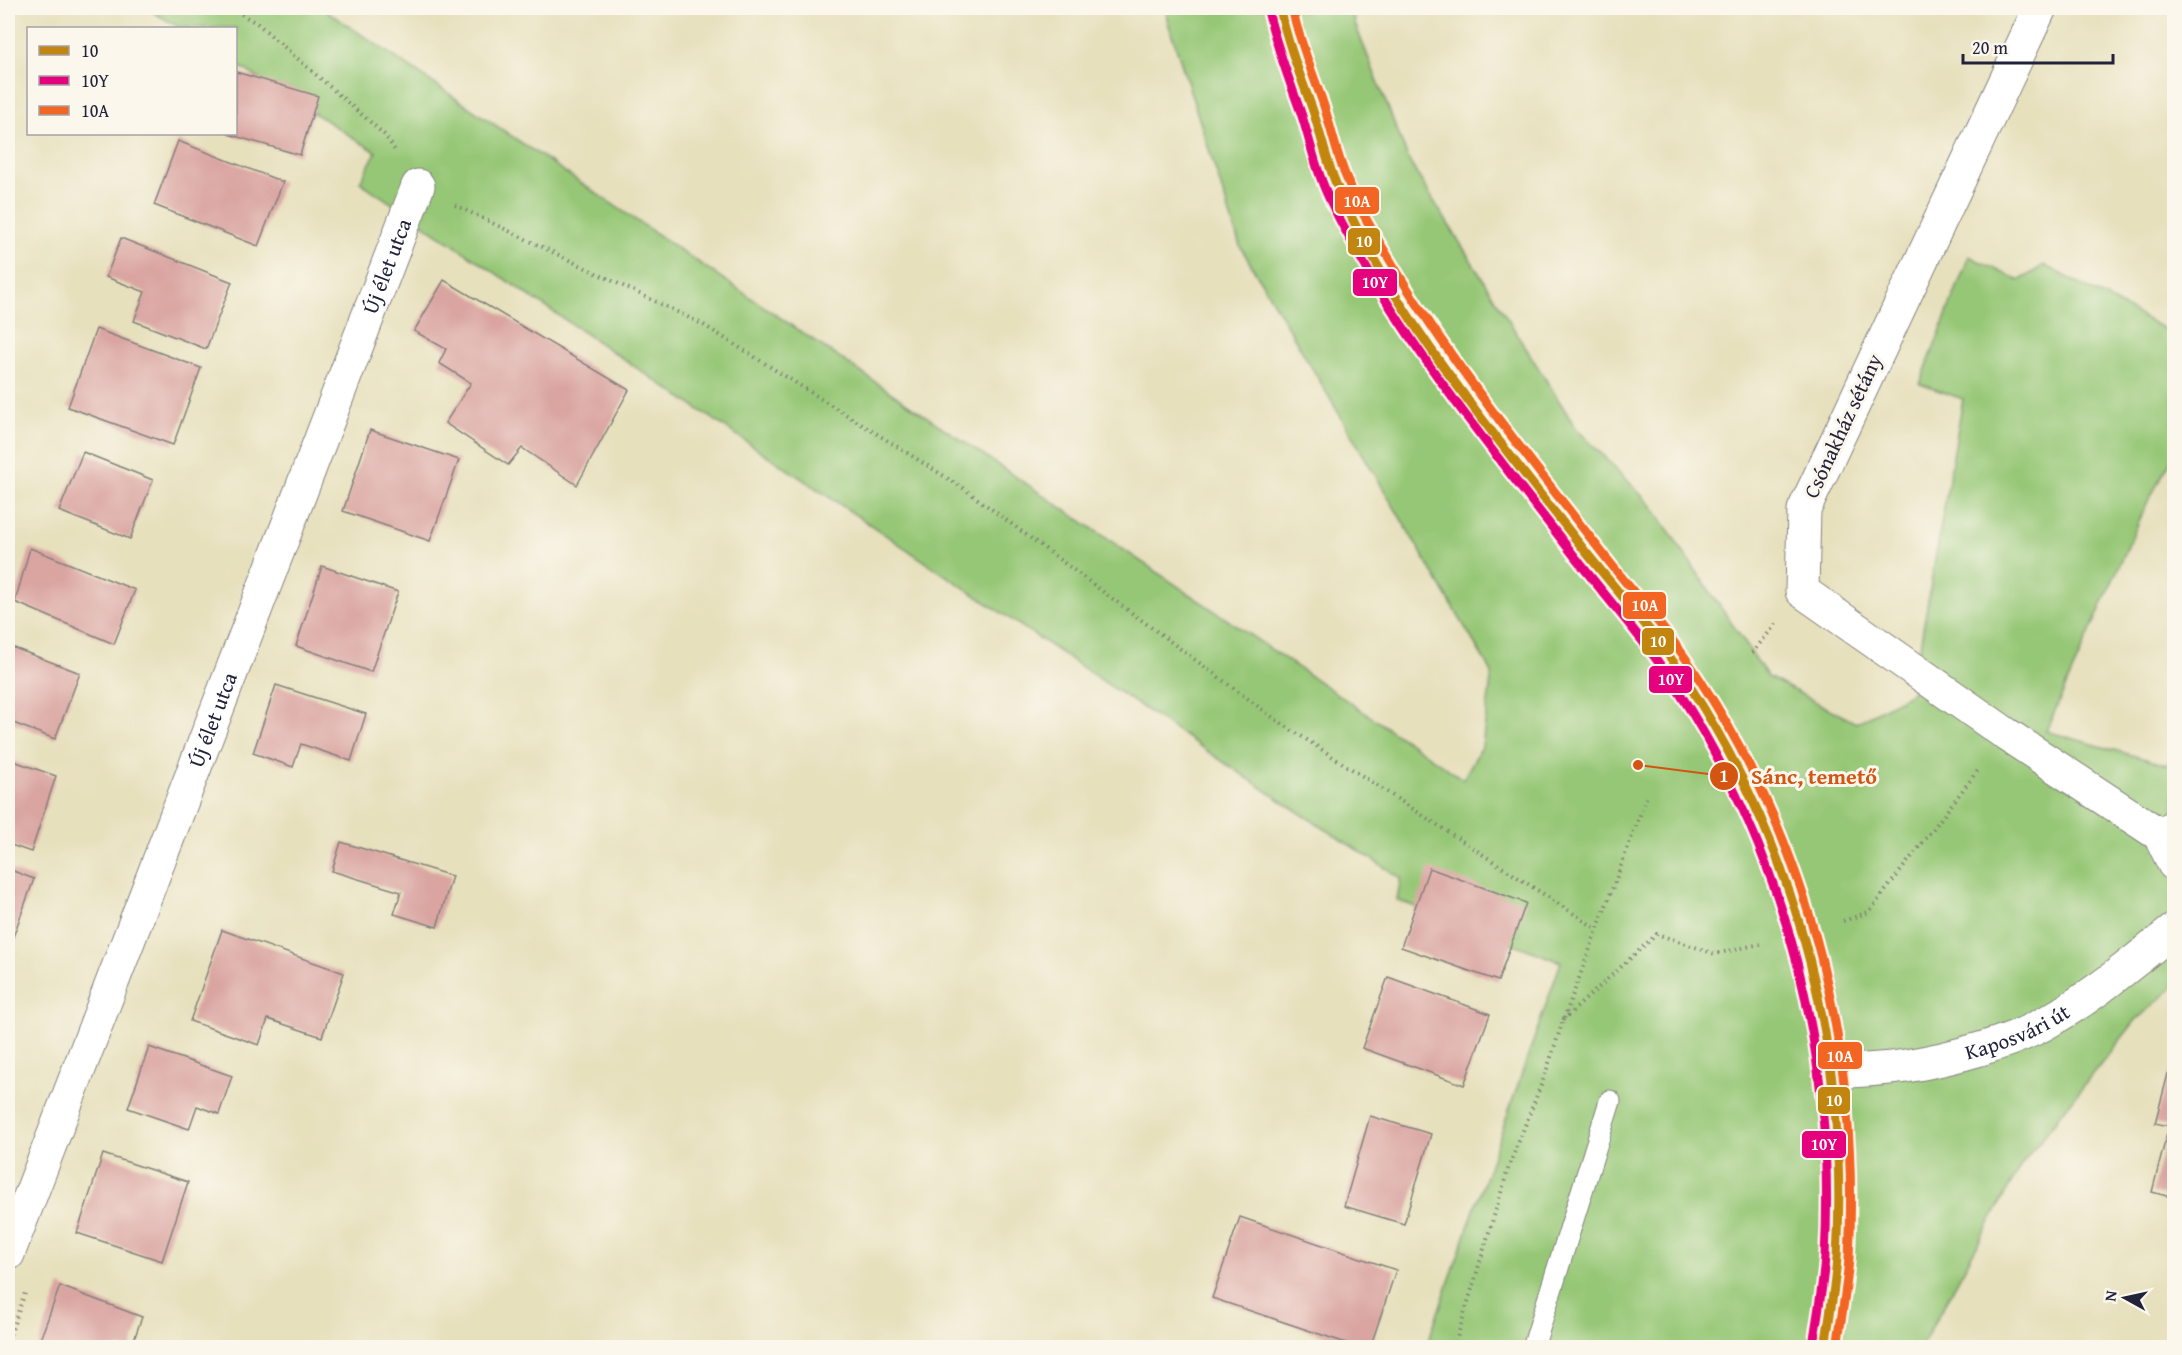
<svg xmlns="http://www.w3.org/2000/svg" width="2182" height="1355" font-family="'Gentium Book Plus',serif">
	<rect width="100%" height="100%" fill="#fbf7ec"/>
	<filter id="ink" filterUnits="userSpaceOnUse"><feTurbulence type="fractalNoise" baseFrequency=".0167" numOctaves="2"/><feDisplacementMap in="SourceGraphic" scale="12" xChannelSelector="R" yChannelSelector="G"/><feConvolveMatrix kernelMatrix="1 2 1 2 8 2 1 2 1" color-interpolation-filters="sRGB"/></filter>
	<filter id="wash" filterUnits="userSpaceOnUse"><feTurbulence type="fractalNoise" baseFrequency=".008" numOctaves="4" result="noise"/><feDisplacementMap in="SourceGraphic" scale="24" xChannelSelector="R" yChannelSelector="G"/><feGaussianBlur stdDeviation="1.35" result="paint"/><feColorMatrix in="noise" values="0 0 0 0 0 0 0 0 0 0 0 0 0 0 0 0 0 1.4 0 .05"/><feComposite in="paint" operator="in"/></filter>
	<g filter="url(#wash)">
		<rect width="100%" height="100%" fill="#e7e0bd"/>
		<path fill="#96c776" stroke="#5c7458" stroke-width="1.5" d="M146,8H322L1463,779L1482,746L1492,673L1240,246L1167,19L1166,8H1352L1355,24L1410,163L1576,428L1652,506L1768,677L1856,723L1912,693L1963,399L1920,384L1969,256L2019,281L2044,265L2174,334V455L2148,501L2046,731L2167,765L2174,752V987L2136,1020L2023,1162L1921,1347H1426L1561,962L1397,900L1401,878L1280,800L360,182L376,152L236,64V28H180Z"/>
		<g id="blocks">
			<g fill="#daa5a1">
				<path d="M236,72L318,96L300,155L228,134H236Z"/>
				<path d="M178,141L283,182L258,246L154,205Z"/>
				<path d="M121,238L232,282L206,349L134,321L145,292L106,277Z"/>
				<path d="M444,280L629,390L577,485L522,448L508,465L445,423L471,383L439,363L446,349L414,331Z"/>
				<path d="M96,329L201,368L173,445L68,407Z"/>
				<path d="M370,430L459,460L430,541L343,511Z"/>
				<path d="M83,452L153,480L130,539L59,511Z"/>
				<path d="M30,548L135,590L114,644L15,602Z"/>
				<path d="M322,566L398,592L371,672L296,646Z"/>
				<path d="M9,646L80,673L55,739L8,721Z"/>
				<path d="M276,685L366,714L351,761L301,744L293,767L253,753Z"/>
				<path d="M8,759L56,776L31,852L8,844Z"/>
				<path d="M341,842L452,876L437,927L394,914L401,892L332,871Z"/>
				<path d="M1429,868L1526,903L1498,981L1401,947Z"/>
				<path d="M8,869L34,879L8,951Z"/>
				<path d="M222,930L344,973L322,1037L268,1019L259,1045L190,1021Z"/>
				<path d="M1388,977L1490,1014L1464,1085L1362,1048Z"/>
				<path d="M149,1047L232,1076L219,1114L197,1106L189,1129L128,1108Z"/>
				<path d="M2168,1074L2174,1076V1198L2152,1192L2169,1126L2155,1123Z"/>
				<path d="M1370,1116L1431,1134L1404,1224L1344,1206Z"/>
				<path d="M103,1154L188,1182L162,1261L77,1233Z"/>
				<path d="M1240,1217L1396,1270L1370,1348H1361L1212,1298Z"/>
				<path d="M60,1286L142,1317L131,1348H37Z"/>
			</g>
		</g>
	</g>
	<g filter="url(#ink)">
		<use href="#blocks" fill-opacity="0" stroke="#84817c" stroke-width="1.5"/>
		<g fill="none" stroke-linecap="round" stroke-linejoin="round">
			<g stroke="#84817c" stroke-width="23">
				<g id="service">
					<path d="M2160,835L2174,817"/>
					<path d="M1533,1348L1610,1101"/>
				</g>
			</g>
			<g stroke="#84817c" stroke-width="35">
				<g id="minor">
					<path d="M2040,8L1804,510L1802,591L2006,734L2160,835L2174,864"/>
					<path id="s1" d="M8,1254L418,186"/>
				</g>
			</g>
			<g stroke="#84817c" stroke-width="35">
				<g id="tertiary">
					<path id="s2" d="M1833,1072C1857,1070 1882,1070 1906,1066C1949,1059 2012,1043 2049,1021C2094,996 2134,961 2174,930"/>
				</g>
			</g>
			<g stroke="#84817c" stroke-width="35">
				<path id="secondary" d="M1280,8C1287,45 1302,79 1314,115C1322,140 1328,169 1340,193C1408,335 1513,456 1608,580C1636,616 1666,650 1691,688C1802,859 1851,1054 1837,1258C1835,1288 1829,1318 1825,1348"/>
			</g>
			<g stroke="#84817c" stroke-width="4" stroke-dasharray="1.5 4.5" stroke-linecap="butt">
				<path d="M231,8L258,24L385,135L396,152"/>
				<path d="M455,205L702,324L963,488L1275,719L1597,929"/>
				<path d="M1752,653L1776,624"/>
				<path d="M1843,921L1869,912L1979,769"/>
				<path d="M1563,1020L1657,934L1715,954L1760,944"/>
				<path d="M8,1340L25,1293"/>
				<path d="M1454,1348L1509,1166L1545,1075L1563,1021L1647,796"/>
			</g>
			<use href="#service" stroke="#fff" stroke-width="21"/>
			<use href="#minor" stroke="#fff" stroke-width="33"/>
			<use href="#tertiary" stroke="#fff" stroke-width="33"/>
			<use href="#secondary" stroke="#fff" stroke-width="33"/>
			<g stroke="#fbf7ec" stroke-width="14">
				<path id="bus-1" d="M1280,8C1287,42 1300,75 1312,108C1321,134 1326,161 1337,186C1394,317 1498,439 1585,551C1621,596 1660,639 1691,688C1801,860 1849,1054 1837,1258C1835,1288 1829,1318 1825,1348"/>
			</g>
			<g stroke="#fbf7ec" stroke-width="14">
				<path id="bus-2" d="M1268,11C1276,45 1288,77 1300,110C1309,136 1314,163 1325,189C1338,220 1357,251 1374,281C1432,377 1503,464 1572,553C1608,600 1649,645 1681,695C1789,866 1836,1056 1825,1257C1823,1287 1817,1317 1813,1346"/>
			</g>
			<g stroke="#fbf7ec" stroke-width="14">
				<path id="bus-3" d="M1292,8C1299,39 1311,70 1322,100C1331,126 1336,154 1347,179C1359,209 1376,237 1393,265C1453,366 1528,457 1600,550C1633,593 1671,634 1700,680C1813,854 1860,1052 1849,1258C1847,1288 1841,1318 1837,1348"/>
			</g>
			<use href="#bus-1" stroke="#c2850f" stroke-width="9"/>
			<use href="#bus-2" stroke="#e5007d" stroke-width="9"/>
			<use href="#bus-3" stroke="#f26522" stroke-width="9"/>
		</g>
	</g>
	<g text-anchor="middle" stroke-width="6" stroke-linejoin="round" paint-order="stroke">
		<g font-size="21" fill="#22223b" stroke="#fbf7ec">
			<text dy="7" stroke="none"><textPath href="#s1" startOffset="1058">Új élet utca</textPath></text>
			<text transform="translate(1843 426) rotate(-65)" y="7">Csónakház sétány</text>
			<text dy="7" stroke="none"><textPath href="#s1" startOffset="572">Új élet utca</textPath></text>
			<text dy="7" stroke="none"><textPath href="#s2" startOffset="190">Kaposvári út</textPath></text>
		</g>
	</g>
	<path fill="none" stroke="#d45411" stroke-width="2" d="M1638 765L1724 776"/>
	<g fill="#d45411" stroke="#fbf7ec" stroke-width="2">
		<circle cx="1638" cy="765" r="6"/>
		<circle cx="1724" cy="776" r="15"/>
	</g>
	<g font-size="18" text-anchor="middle" font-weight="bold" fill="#fff">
		<text x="1724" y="782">1</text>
	</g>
	<g font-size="22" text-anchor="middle" font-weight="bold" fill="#d45411" stroke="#fbf7ec" stroke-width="6" stroke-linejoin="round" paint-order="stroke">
		<text x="1814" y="784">Sánc, temető</text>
	</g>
	<g stroke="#fbf7ec" stroke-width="2">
		<rect x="1334" y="186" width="46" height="29" rx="6" fill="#f26522"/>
		<rect x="1347" y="227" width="34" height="29" rx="6" fill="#c2850f"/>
		<rect x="1352" y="268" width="46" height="29" rx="6" fill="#e5007d"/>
		<rect x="1622" y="591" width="45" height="29" rx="6" fill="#f26522"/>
		<rect x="1641" y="627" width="34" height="29" rx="6" fill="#c2850f"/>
		<rect x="1648" y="665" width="45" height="29" rx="6" fill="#e5007d"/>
		<rect x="1817" y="1041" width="46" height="29" rx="6" fill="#f26522"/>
		<rect x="1817" y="1086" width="34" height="29" rx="6" fill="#c2850f"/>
		<rect x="1801" y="1130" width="46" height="29" rx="6" fill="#e5007d"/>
	</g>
	<g font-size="16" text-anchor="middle" font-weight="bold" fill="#fff">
		<text x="1357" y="207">10A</text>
		<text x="1364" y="247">10</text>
		<text x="1375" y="288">10Y</text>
		<text x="1645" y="611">10A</text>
		<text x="1658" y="647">10</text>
		<text x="1671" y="685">10Y</text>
		<text x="1840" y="1062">10A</text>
		<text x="1834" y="1106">10</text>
		<text x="1824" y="1150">10Y</text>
	</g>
	<rect width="2182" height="1355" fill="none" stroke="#fbf7ec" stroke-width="30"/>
	<rect x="27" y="27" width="210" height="108" fill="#fbf7ec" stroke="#a4a2a5" stroke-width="1.5"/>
	<rect x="39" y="46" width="30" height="9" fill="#c2850f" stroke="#a4a2a5" stroke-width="1.5"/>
	<text x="81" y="57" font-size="18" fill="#22223b">10</text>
	<rect x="39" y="76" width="30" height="9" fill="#e5007d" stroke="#a4a2a5" stroke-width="1.5"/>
	<text x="81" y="87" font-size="18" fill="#22223b">10Y</text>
	<rect x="39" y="106" width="30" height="9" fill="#f26522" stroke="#a4a2a5" stroke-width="1.5"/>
	<text x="81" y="117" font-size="18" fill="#22223b">10A</text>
	<g transform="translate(2125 1298) rotate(278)" stroke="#fbf7ec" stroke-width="4.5" paint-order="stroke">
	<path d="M0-4.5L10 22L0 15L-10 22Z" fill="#22223b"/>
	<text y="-9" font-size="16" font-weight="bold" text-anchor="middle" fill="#22223b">N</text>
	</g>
	<path d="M1963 54v9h150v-9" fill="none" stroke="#22223b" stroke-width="3"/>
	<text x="1972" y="54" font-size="18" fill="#22223b" stroke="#fbf7ec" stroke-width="4.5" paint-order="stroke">20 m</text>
</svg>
